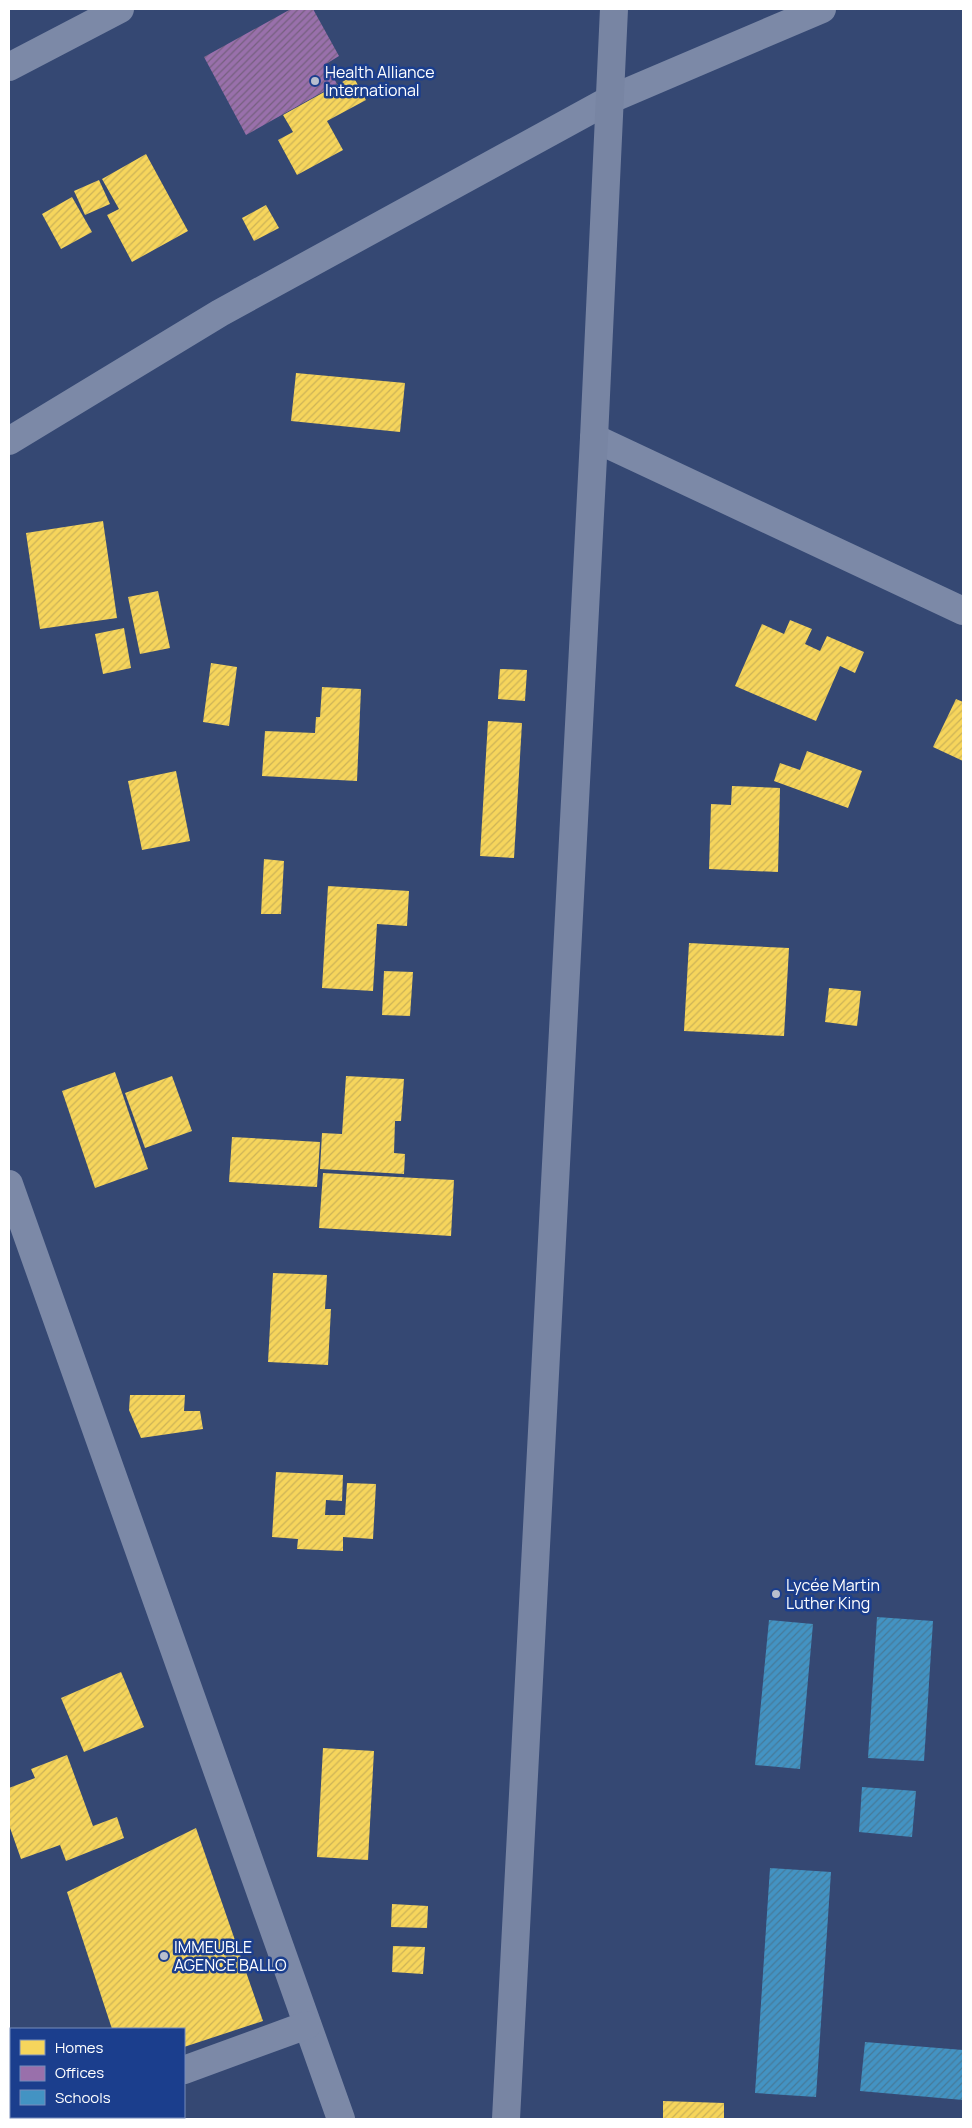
<svg xmlns="http://www.w3.org/2000/svg" width="972" height="2128" font-family="Manrope,sans-serif">
	<defs>
		<pattern id="homes-hatch" width="6" height="6" patternUnits="userSpaceOnUse" patternTransform="scale(1.25)"><rect width="6" height="6" fill="#f6d55c"/><path d="M-1 1l2-2M0 6l6-6M5 7l2-2" fill="none" stroke="#ccb358"/></pattern>
		<pattern id="offices-hatch" width="6" height="6" patternUnits="userSpaceOnUse" patternTransform="scale(1.25)"><rect width="6" height="6" fill="#9970ab"/><path d="M-1 1l2-2M0 6l6-6M5 7l2-2" fill="none" stroke="#766080"/></pattern>
		<pattern id="schools-hatch" width="6" height="6" patternUnits="userSpaceOnUse" patternTransform="scale(1.25)"><rect width="6" height="6" fill="#4393c3"/><path d="M-1 1l2-2M0 6l6-6M5 7l2-2" fill="none" stroke="#467a99"/></pattern>
	</defs>
	<rect width="100%" height="100%" fill="#354873"/>
	<g fill="url(#homes-hatch)">
		<path d="M353,76L366,100L327,121L343,150L297,175L278,140L293,132L283,115Z"/>
		<path d="M146,154L188,231L132,262L107,215L119,209L102,179Z"/>
		<path d="M99,180L110,204L85,215L74,191Z"/>
		<path d="M72,197L92,232L61,249L42,214Z"/>
		<path d="M266,205L279,228L254,241L242,218Z"/>
		<path d="M296,373L405,383L400,432L291,421Z"/>
		<path d="M103,521L117,618L40,629L26,533Z"/>
		<path d="M158,591L170,648L140,654L128,597Z"/>
		<path d="M790,620L812,629L805,644L820,651L827,636L864,652L855,673L840,666L816,721L735,686L762,624L784,634Z"/>
		<path d="M124,628L131,668L103,674L95,634Z"/>
		<path d="M211,663L237,667L229,726L203,722Z"/>
		<path d="M500,669L527,670L525,701L498,699Z"/>
		<path d="M322,687L361,689L357,781L262,776L265,731L315,733L316,717H320Z"/>
		<path d="M956,699L963,702V761L933,747Z"/>
		<path d="M488,721L522,723L514,858L480,856Z"/>
		<path d="M807,751L862,771L848,808L774,781L780,763L800,770Z"/>
		<path d="M176,771L190,841L142,850L128,781Z"/>
		<path d="M732,786L780,788L778,872L709,869L711,804L731,805Z"/>
		<path d="M264,859L284,861L281,914H261Z"/>
		<path d="M328,886L409,891L407,926L377,924L373,991L322,988Z"/>
		<path d="M689,943L789,948L784,1036L684,1031Z"/>
		<path d="M384,971L413,972L410,1016L382,1015Z"/>
		<path d="M829,988L861,991L857,1026L825,1022Z"/>
		<path d="M115,1072L148,1169L95,1188L62,1091Z"/>
		<path d="M172,1076L192,1131L145,1148L125,1093Z"/>
		<path d="M346,1076L404,1079L401,1121H395L394,1153L405,1154L404,1174L320,1169L322,1133L342,1134Z"/>
		<path d="M232,1137L320,1142L317,1187L229,1182Z"/>
		<path d="M323,1173L454,1180L451,1236L319,1228Z"/>
		<path d="M273,1273L327,1275L325,1309H331L328,1365L268,1362Z"/>
		<path d="M130,1395H185L184,1411H200L203,1429L141,1438L129,1410Z"/>
		<path d="M276,1472L343,1475L342,1501L326,1500L325,1515H345L347,1483L376,1484L373,1539L343,1537V1551L297,1549L298,1539L272,1537Z"/>
		<path d="M121,1672L144,1727L84,1752L61,1698Z"/>
		<path d="M323,1748L374,1751L368,1860L317,1857Z"/>
		<path d="M67,1755L93,1826L117,1817L124,1838L66,1861L60,1845L21,1859L9,1825V1788L35,1778L31,1769Z"/>
		<path d="M196,1828L263,2021L184,2047V2029H112L67,1892Z"/>
		<path d="M392,1904L428,1906L427,1928L391,1927Z"/>
		<path d="M393,1946L425,1947L423,1974L392,1972Z"/>
		<path d="M663,2101L724,2103V2119H663Z"/>
	</g>
	<path fill="url(#offices-hatch)" d="M291,9H313L339,56L326,64L337,84L246,135L204,57Z"/>
	<g fill="url(#schools-hatch)">
		<path d="M877,1617L933,1621L924,1761L868,1758Z"/>
		<path d="M769,1620L813,1624L800,1769L755,1765Z"/>
		<path d="M862,1787L916,1791L912,1837L859,1832Z"/>
		<path d="M770,1868L831,1872L816,2097L755,2093Z"/>
		<path d="M865,2042L963,2050V2100L860,2091Z"/>
	</g>
	<g fill="none" stroke-linecap="round" stroke-linejoin="round">
		<g stroke="#7c89a7" stroke-width="28">
			<path d="M9,67L120,9"/>
			<path d="M594,438L963,611"/>
			<path d="M9,441L220,313L611,99L822,9"/>
			<path d="M9,1184L341,2119"/>
			<path d="M184,2070L307,2025"/>
			<path d="M47,2119L54,2117"/>
		</g>
		<path stroke="#7885a3" stroke-width="28" d="M506,2119L594,438L614,9"/>
	</g>
	<g fill="#b8bfce" stroke="#1b3e8d" stroke-width="2">
		<circle cx="315" cy="81" r="5"/>
		<circle cx="776" cy="1594" r="5"/>
		<circle cx="164" cy="1956" r="5"/>
	</g>
	<g text-anchor="middle" stroke-width="5" stroke-linejoin="round" paint-order="stroke">
		<g font-size="16" fill="#fff" stroke="#1b3e8d" text-anchor="start">
			<text x="325" y="78">Health Alliance<tspan x="325" dy="18">International</tspan></text>
			<text x="786" y="1591">Lycée Martin<tspan x="786" dy="18">Luther King</tspan></text>
			<text x="174" y="1953">IMMEUBLE<tspan x="174" dy="18">AGENCE BALLO</tspan></text>
		</g>
	</g>
	<rect width="972" height="2128" fill="none" stroke="#ffffff" stroke-width="20"/>
	<rect x="10" y="2028" width="175" height="90" fill="#1b3e8d" stroke="#768bbb"/>
	<rect x="20" y="2040" width="25" height="15" fill="#f6d55c" stroke="#768bbb"/>
	<text x="55" y="2053" font-size="15" fill="#ffffff">Homes</text>
	<rect x="20" y="2066" width="25" height="15" fill="#9970ab" stroke="#768bbb"/>
	<text x="55" y="2078" font-size="15" fill="#ffffff">Offices</text>
	<rect x="20" y="2090" width="25" height="15" fill="#4393c3" stroke="#768bbb"/>
	<text x="55" y="2103" font-size="15" fill="#ffffff">Schools</text>
</svg>
